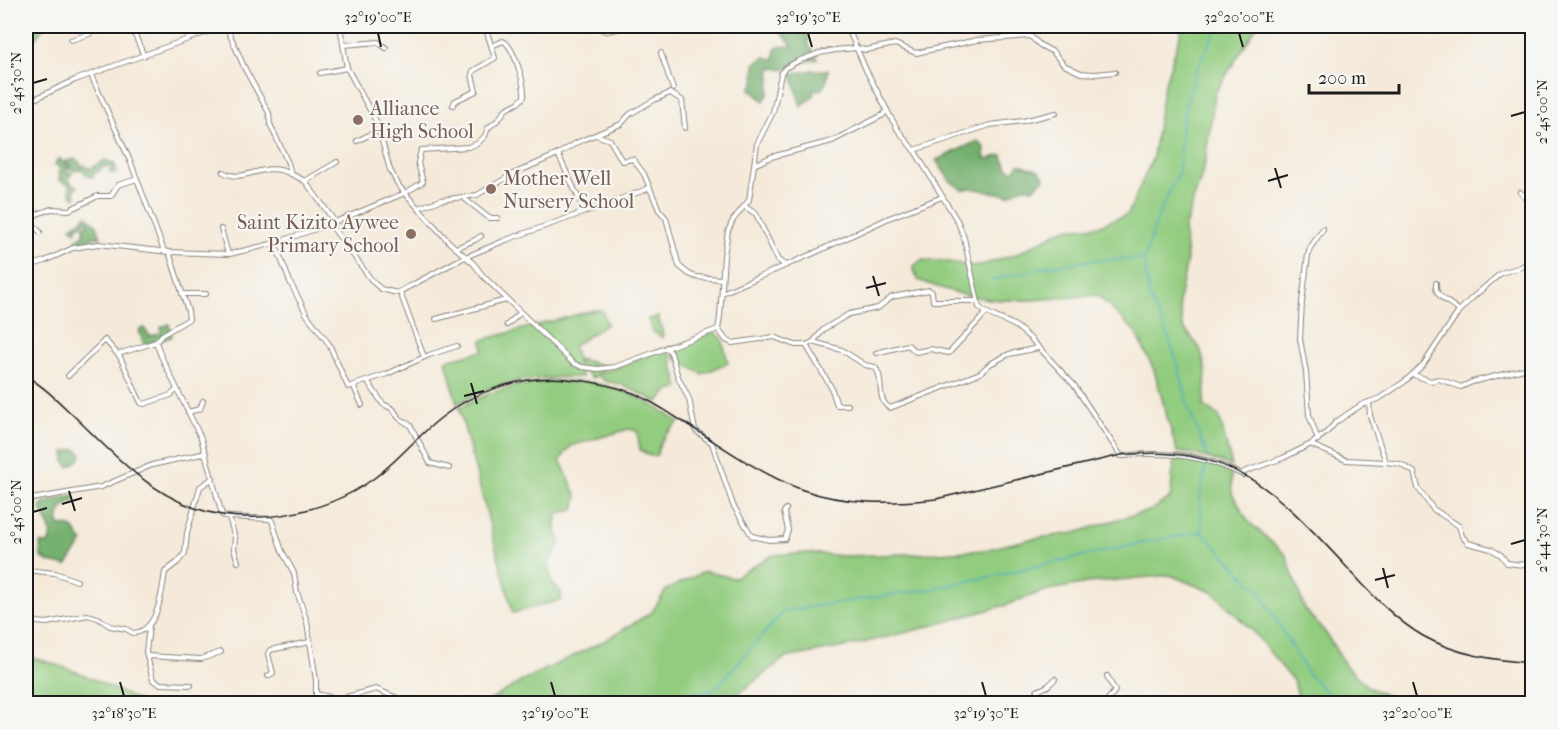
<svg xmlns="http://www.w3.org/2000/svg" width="1558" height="729" font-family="'IM FELL French Canon',serif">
	<rect width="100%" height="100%" fill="#f6f6f2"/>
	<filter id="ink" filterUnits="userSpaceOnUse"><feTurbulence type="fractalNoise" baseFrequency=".0167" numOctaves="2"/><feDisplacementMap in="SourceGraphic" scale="12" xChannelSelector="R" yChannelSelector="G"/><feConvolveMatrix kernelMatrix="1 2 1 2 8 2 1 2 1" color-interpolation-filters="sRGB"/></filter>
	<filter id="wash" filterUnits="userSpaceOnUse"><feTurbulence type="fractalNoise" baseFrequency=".008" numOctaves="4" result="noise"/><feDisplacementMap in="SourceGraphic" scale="24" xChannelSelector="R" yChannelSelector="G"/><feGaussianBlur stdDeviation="1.35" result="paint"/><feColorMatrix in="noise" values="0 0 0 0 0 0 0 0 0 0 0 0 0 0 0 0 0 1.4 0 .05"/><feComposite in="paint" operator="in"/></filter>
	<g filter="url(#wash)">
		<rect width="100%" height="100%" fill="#f5eada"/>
		<g fill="#92cc7f" stroke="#57744e" stroke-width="1.5">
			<path d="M26,26H45L35,39L26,43Z"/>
			<path d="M1183,26H1257L1215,93L1204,168L1184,229L1187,259L1179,301L1183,327L1200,348L1206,370L1204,406L1219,416L1232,466L1194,454L1177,452L1154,370L1135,331L1097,295C1057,298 1015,304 976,297C956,294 937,287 918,280L913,267L921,260L944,261L975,267L1017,254L1063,229L1098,226L1128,214L1153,157L1163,89Z"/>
			<path d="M594,310H602L607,324L573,346L582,377C531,378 503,378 457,404L446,360L483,351L482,340Z"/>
			<path d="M658,317L663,334L662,338L656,333L652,332L648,319Z"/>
			<path d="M714,332L722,338L728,363L702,374L676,359L671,348Z"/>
			<path d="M664,348L670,354L679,388L667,392L658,402L620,384L605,381L597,375L592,378L584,371L578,359L605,366L599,373L614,369Z"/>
			<path d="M551,381C565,382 580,381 594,383C625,389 654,404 679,422C668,432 659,439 657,455L650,456L640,450L637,431L629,429L571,446L560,460L577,496L574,510L557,513L556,532L561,543L549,562L552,583L561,592V600L513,613L459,408C489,391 516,384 551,381Z"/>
			<path d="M1176,456L1193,458L1231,471L1232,493L1248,521L1286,555L1305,610L1325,632L1345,665L1368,687L1401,703H1300L1294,682L1256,635L1214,593L1170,575L1087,583L1044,591L1006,605L916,630L850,646L785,658L726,703L484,704L524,680L606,640L652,612L666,590L705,571L733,578L773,555L808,553L843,556L939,553L984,550L1030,539L1075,533L1118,519L1150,511L1171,497L1172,477Z"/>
			<path d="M26,657C63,663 109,686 142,703H26Z"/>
		</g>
		<g fill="#75b06e" stroke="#486645" stroke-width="1.5">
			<path d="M779,26H803L809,38L808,44L818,59L794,64L784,70L771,67L769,93L764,101L750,89L754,83L755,63L764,57L774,59L776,47L793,46L778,29Z"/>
			<path d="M813,70H828L827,80L822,90L813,89L814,95L801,107L792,74Z"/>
			<path d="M978,141L985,148L984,157L988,159L1002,155L1007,168L1014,171L1019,164L1038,170L1045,178L1033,189L1023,187L1008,195L970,188L963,190L950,181L936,160Z"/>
			<path d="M58,159H61L63,163H65V168H67V164L74,166L65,162V161L76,159L77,162H80V170L73,171L70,167L67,171L68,174L70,172L72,174L68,178L72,184L78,186L75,190L76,198L71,195L69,184L59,180V178H62L59,174L61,169L55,164Z"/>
			<path d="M105,160L115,164L117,173H109L111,169L110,166L101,168L99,172H95L93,177H89L80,167L81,165H84L90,169Z"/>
			<path d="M86,215L97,225L101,238L94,237L88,241L77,243L76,240L84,235V224L88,226L89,225L86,220L80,226H77V232L71,227L81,221Z"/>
			<path d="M169,324L172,337L144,345L139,330L144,328L150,336L161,333V327Z"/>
			<path d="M76,449L82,454L79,460L69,467L65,462V452Z"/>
			<path d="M73,495L76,500C63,505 55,513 60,527L64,525L73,528L83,542L66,566L49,562L41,557L40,543L48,544C55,531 45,519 40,507L45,503Z"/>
		</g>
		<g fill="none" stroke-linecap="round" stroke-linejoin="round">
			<g stroke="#45adc4" stroke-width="1.5">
				<path d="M992,280L1045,267L1094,260L1142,259"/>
				<path d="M1208,457L1189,410L1180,372L1168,335L1149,296L1144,259L1159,214L1179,172L1182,120L1196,70L1218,26"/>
				<path d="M1206,464L1200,498L1202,532L1260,592L1308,674L1339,704"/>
				<path d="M26,695L45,694L81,704"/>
				<path d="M688,704L695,692L713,691L784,611L938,588L1156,540L1202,532"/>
			</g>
		</g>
	</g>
	<g filter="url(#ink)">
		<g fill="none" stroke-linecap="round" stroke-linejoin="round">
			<g stroke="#88837b" stroke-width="6">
				<g id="minor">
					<path d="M131,26L144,56"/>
					<path d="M193,26L196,35"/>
					<path d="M226,26L245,69L269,113L270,124L288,163L291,174L305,181L335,222"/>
					<path d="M340,26L347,68L377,123L390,170L399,186L418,208L450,243L474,264L483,276L573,363L582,367L598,369L615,367L718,329L720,317L724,256L728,231L733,220L749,200L757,144L773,112L781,74L785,68L798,61L820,53L835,50L856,48L866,50L895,44L916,53L977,40L1030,36L1040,45L1053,52L1064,65L1081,73L1095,74L1115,72"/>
					<path d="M600,26L603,30L607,31L632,26"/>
					<path d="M847,26L866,70L889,114L898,130L916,153L958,222L964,238L979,307C989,317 1005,319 1017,327L1030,338L1074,385L1121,456C1129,456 1137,454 1145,454C1178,453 1213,459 1243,475L1244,472L1283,458L1311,444L1326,433L1336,422L1361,405L1380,398L1404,382L1423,365L1459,311L1472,298L1501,273L1521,267L1532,260"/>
					<path d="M71,40L89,34L103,26"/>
					<path d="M344,45L378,42L386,48"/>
					<path d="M661,53L673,89"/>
					<path d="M320,73L347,68"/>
					<path d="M91,75L131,163L164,251"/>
					<path d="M26,103L75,80L224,26"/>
					<path d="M453,105L455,101L476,91L472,75L473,71L495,58L485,26"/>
					<path d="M596,135L610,140L622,161L633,159L644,174L659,210L666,218L679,266L689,274L696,277L722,279"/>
					<path d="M357,141L379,130"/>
					<path d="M914,150L990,125L1023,121L1056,113"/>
					<path d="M558,154L585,212L650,188"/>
					<path d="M756,164L771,157L832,141L883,115L887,110"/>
					<path d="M223,172C246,185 262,159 291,174"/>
					<path d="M305,181L337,162"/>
					<path d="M1520,192L1526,198L1529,211L1532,213"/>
					<path d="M465,199L489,218H498"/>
					<path d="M744,206L756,214L778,260L785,265"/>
					<path d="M418,208L441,200L477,195L513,174L558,154L578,142L621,124L630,114L654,100L670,93L682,100L685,128"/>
					<path d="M26,217L40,232"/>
					<path d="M27,218L51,209L69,210L98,196H111L118,185L137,179"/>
					<path d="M330,224L373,282L381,289L397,293L461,259L506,240L585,212"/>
					<path d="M221,229L228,254"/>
					<path d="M275,243L290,282L307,315L329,344L348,387L387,374L429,355L457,346"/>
					<path d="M456,248L475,240L481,236"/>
					<path d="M26,267L45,261L73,248L98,244L169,252L230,254L275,243L330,224L405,193L423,182L418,163L421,150L468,147L477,144L485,136L488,128L498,120L506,109L518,103L524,97C525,84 514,46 503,41L492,46"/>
					<path d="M1436,283C1434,298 1450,301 1459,311"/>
					<path d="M400,292L424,357"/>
					<path d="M722,293L812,254L889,218L942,197"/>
					<path d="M182,294H206"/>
					<path d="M436,319L506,300"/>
					<path d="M507,325L520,313"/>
					<path d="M718,329L726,340L732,343L774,337L795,345H806L813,342L824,329L849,314L878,308L892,297L929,290L932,292L933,301H977"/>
					<path d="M156,342L161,356L201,438L222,515L229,517L235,538L234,549L238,562"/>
					<path d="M813,342L842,350L865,365L875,367C885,378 875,400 890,408L980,373L990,364L1009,354L1038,348"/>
					<path d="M806,345L831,387L837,405H848"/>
					<path d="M666,347L671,353L678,377L689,399L695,430L712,443L733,505L752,536L769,540L785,539L788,530L784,512L786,509"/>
					<path d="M876,353L908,345L916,352L930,349L949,353L986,313"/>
					<path d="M118,354L156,342L162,335L189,319L188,311L169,252"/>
					<path d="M1414,375L1431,381L1439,379L1461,387L1472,382L1532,367"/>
					<path d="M68,376L105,340L120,357L141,403L144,404L171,395L177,389"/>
					<path d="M368,382L383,404L393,409L399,418L410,425L430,463L449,468"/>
					<path d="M354,387L362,405"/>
					<path d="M1369,402L1370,416L1386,462L1400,464L1414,472L1418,488L1433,509L1459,526L1462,536L1468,543L1491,549L1501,555L1507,563L1523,565L1532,557"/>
					<path d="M188,412L200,409L203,401"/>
					<path d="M1318,440L1309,415L1306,372L1300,339L1302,302L1308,255L1310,248L1323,229"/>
					<path d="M1312,445L1346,460L1386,462"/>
					<path d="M26,500L101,487L152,465L206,453"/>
					<path d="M229,517L270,519L272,521L282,551L294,573L297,592L307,622L316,680V704"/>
					<path d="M26,570L55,573L77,581"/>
					<path d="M26,621L47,623L88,615L98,618L110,626L126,629L133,633C158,632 162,592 165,572L178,562L185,553L187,533L200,487L213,478"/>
					<path d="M149,627L146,652L153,680L161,684L191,685"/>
					<path d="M147,656L201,659L221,652"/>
					<path d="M268,676L273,673L268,654L270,650L310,642"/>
					<path d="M316,694L339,699L376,689L397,698"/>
					<path d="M1039,704L1037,691L1048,686L1055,679"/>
					<path d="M1104,704L1115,691L1107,676"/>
				</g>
			</g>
			<use href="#minor" stroke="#fff" stroke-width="4"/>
			<path stroke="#1c1c1c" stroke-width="1.5" d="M26,376C45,387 61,404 77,419C113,454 147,491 195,508C251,528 325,514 373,479C398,461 417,436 442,417C476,390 523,375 567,379C590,381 612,385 633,393C650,400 666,411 682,421C721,446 760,474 803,490C846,505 892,504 936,499L1121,455C1238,442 1282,498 1355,576C1375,598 1397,621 1423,636C1457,655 1494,660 1532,663"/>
		</g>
	</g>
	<path fill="none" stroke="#1c1c1c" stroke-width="2" d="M378,33L381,47M808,33L812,47M1239,33L1243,47M33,83L47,79M1511,116L1525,112M1275,168L1281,188M1268,181L1288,175M873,276L879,296M866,288L886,283M471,383L477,404M464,396L484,391M69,491L75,511M62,504L82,498M33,512L47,508M1511,544L1525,540M1383,568L1388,588M1375,580L1395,575M120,682L124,696M551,682L555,696M982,682L986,696M1413,682L1417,696"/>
	<g fill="#8d6e63" stroke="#f6f6f2" stroke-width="2">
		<circle cx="358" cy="120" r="6"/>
		<circle cx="491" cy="189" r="6"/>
		<circle cx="411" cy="234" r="6"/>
	</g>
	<g text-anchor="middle" stroke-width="4.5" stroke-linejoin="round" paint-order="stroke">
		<g font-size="20" fill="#785e54" stroke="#f6f6f2" text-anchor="start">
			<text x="370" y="115">Alliance<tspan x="370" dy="23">High School</tspan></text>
			<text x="503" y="185">Mother Well<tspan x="503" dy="23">Nursery School</tspan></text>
			<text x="399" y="229" text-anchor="end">Saint Kizito Aywee<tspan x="399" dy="23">Primary School</tspan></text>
		</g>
	</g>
	<rect width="1558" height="729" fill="none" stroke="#f6f6f2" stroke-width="66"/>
	<path d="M1309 84v9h90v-9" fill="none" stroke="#1c1c1c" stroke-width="3"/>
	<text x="1318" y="84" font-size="18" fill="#1c1c1c" stroke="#f6f6f2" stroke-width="4.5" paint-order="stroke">200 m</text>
	<rect x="33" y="33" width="1492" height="663" fill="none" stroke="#1c1c1c" stroke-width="2"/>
	<g font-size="15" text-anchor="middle" fill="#1c1c1c">
		<text x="378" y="22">32°19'00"E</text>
		<text x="808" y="22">32°19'30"E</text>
		<text x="1239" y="22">32°20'00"E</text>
		<text transform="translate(16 83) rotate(-90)" y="5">2°45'30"N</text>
		<text transform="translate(1542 112) rotate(-90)" y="5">2°45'00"N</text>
		<text transform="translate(16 512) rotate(-90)" y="5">2°45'00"N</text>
		<text transform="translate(1542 540) rotate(-90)" y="5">2°44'30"N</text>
		<text x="124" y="718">32°18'30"E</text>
		<text x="555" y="718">32°19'00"E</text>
		<text x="986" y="718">32°19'30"E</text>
		<text x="1417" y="718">32°20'00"E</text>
	</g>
</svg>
